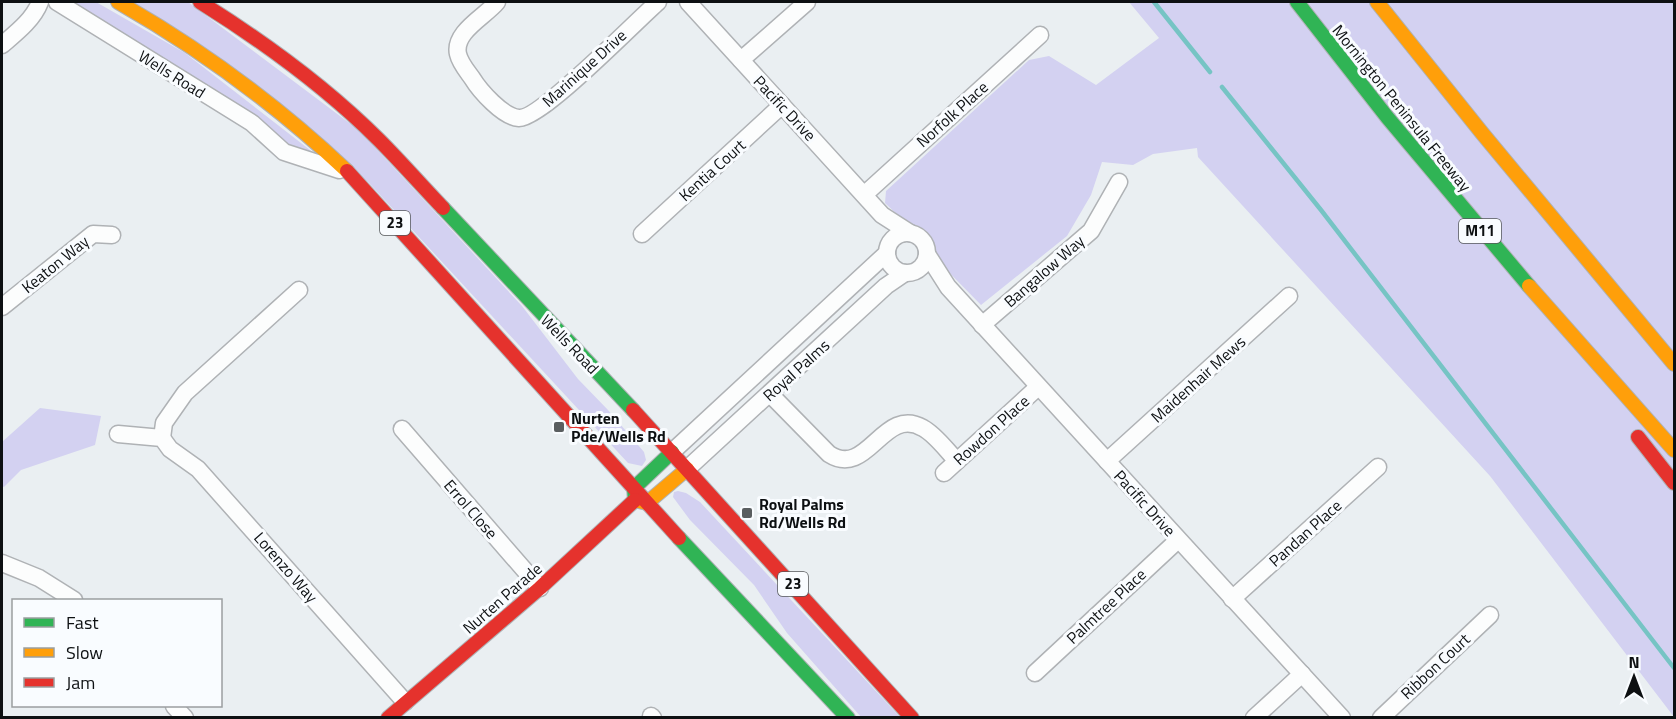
<svg xmlns="http://www.w3.org/2000/svg" width="1676" height="719" font-family="'Titillium Web',sans-serif">
	<rect width="100%" height="100%" fill="#eaeff2"/>
	<g fill="#d3d1f1">
		<path d="M71,2H96L185,53L319,157L291,149L265,124Z"/>
		<path d="M128,2H188L360,131L522,306L578,379L608,410L644,452L646,460L642,466L628,463L368,182Z"/>
		<path d="M1129,2H1674V717L1490,476L1198,157L1197,148L1153,154L1133,165L1102,162L1091,195L1067,236L981,305L933,256L924,240L885,203L886,191L1029,60L1049,56L1096,85L1159,38Z"/>
		<path d="M40,408L101,416L95,445L21,470L4,487L2,486V442Z"/>
		<path d="M678,491L686,493L700,502L900,717H861L787,633L754,585L690,520L673,497L674,492Z"/>
	</g>
	<g fill="none" stroke-linecap="round" stroke-linejoin="round">
		<g stroke="#76c4c4" stroke-width="4.5">
			<path d="M1154,2L1210,72"/>
			<path d="M1222,87L1321,210L1674,668"/>
		</g>
		<g stroke="#afb2b5" stroke-width="19">
			<g id="street">
				<path d="M57,2L252,123L284,152L339,170"/>
				<path d="M497,2C486,16 453,32 458,54C460,63 467,71 472,78C480,91 503,117 519,118C541,119 636,21 658,2"/>
				<path d="M688,2L882,215L910,233"/>
				<path d="M2,45C16,33 33,20 40,2"/>
				<path d="M741,60L807,2"/>
				<path d="M865,194L1040,35"/>
				<circle cx="907" cy="253" r="20"/>
				<path d="M642,234L782,105"/>
				<path d="M927,254L948,287L1342,718"/>
				<path d="M2,307L93,234L112,235"/>
				<path d="M982,325L1091,231L1119,182"/>
				<path d="M770,394L829,454C868,479 883,405 923,428C936,435 947,451 957,461"/>
				<path d="M402,429L540,588"/>
				<path d="M118,434L162,438L170,449L198,469L405,702"/>
				<path d="M162,438L164,423L185,393L299,290"/>
				<path d="M672,452L887,253"/>
				<path d="M1107,461L1289,296"/>
				<path d="M687,469L886,286L905,273"/>
				<path d="M944,473L1038,387"/>
				<path d="M2,563L39,578L74,600"/>
				<path d="M1232,599L1378,467"/>
				<path d="M1035,673L1178,540"/>
				<path d="M174,706L185,718"/>
				<path d="M651,716L653,718"/>
				<path d="M1254,718L1302,674"/>
				<path d="M1381,718L1490,615"/>
			</g>
		</g>
		<g stroke="#afb2b5" stroke-width="16">
			<g id="fast">
				<path d="M1297,2L1387,117L1529,286"/>
				<path d="M443,208L633,410"/>
				<path d="M635,500L634,488L672,452"/>
				<path d="M679,538L848,718"/>
			</g>
		</g>
		<g stroke="#afb2b5" stroke-width="16">
			<g id="slow">
				<path d="M118,2C202,50 277,105 347,171"/>
				<path d="M1377,2L1482,133L1674,364"/>
				<path d="M1529,286L1674,450"/>
				<path d="M635,500L647,503L687,469"/>
			</g>
		</g>
		<g stroke="#afb2b5" stroke-width="16">
			<g id="jam">
				<path d="M200,2C264,42 326,87 379,140C401,162 421,185 443,208"/>
				<path d="M347,171L679,538"/>
				<path d="M633,410L912,718"/>
				<path d="M1638,437L1674,483"/>
				<path d="M388,718L540,588L635,500"/>
			</g>
		</g>
		<use href="#street" stroke="#fcfdfd" stroke-width="16"/>
		<use href="#fast" stroke="#30b455" stroke-width="14"/>
		<use href="#slow" stroke="#ff9f0a" stroke-width="14"/>
		<use href="#jam" stroke="#e5322d" stroke-width="14"/>
	</g>
	<g fill="#5a5e60" stroke="#f9fcff" stroke-width="2">
		<rect x="553" y="421" width="12" height="12" rx="3"/>
		<rect x="741" y="507" width="12" height="12" rx="3"/>
	</g>
	<g text-anchor="middle" stroke-width="6" stroke-linejoin="round" paint-order="stroke">
		<g fill="#f9fcff" stroke="#545759" stroke-width="1.5">
			<rect x="380" y="211" width="30" height="24" rx="4.5"/>
			<rect x="1459" y="219" width="42" height="24" rx="4.5"/>
			<rect x="778" y="572" width="30" height="24" rx="4.5"/>
		</g>
		<g font-size="15" font-weight="bold" fill="#0d1012">
			<text x="395" y="228">23</text>
			<text x="1480" y="236">M11</text>
			<text x="793" y="589">23</text>
		</g>
		<g font-size="16" fill="#0d1012" stroke="#f9fcff">
			<text transform="translate(584 68) rotate(-42)" y="6">Marinique Drive</text>
			<text transform="translate(172 74) rotate(32)" y="6">Wells Road</text>
			<text transform="translate(785 108) rotate(47)" y="6">Pacific Drive</text>
			<text transform="translate(1402 108) rotate(51)" y="6">Mornington Peninsula Freeway</text>
			<text transform="translate(952 114) rotate(-42)" y="6">Norfolk Place</text>
			<text transform="translate(712 170) rotate(-42)" y="6">Kentia Court</text>
			<text transform="translate(55 264) rotate(-39)" y="6">Keaton Way</text>
			<text transform="translate(1044 271) rotate(-41)" y="6">Bangalow Way</text>
			<text transform="translate(570 344) rotate(46)" y="6">Wells Road</text>
			<text transform="translate(796 370) rotate(-42)" y="6">Royal Palms</text>
			<text transform="translate(1198 379) rotate(-42)" y="6">Maidenhair Mews</text>
			<text transform="translate(991 430) rotate(-42)" y="6">Rowdon Place</text>
			<text transform="translate(1145 503) rotate(48)" y="6">Pacific Drive</text>
			<text transform="translate(471 509) rotate(49)" y="6">Errol Close</text>
			<text transform="translate(1305 533) rotate(-42)" y="6">Pandan Place</text>
			<text transform="translate(286 567) rotate(49)" y="6">Lorenzo Way</text>
			<text transform="translate(502 598) rotate(-41)" y="6">Nurten Parade</text>
			<text transform="translate(1106 606) rotate(-43)" y="6">Palmtree Place</text>
			<text transform="translate(1435 666) rotate(-43)" y="6">Ribbon Court</text>
		</g>
		<g font-size="16" font-weight="bold" fill="#0d1012" stroke="#f9fcff" text-anchor="start">
			<text x="571" y="424">Nurten<tspan x="571" dy="18">Pde/Wells Rd</tspan></text>
			<text x="759" y="510">Royal Palms<tspan x="759" dy="18">Rd/Wells Rd</tspan></text>
		</g>
	</g>
	<rect width="1676" height="719" fill="none" stroke="#0d1012" stroke-width="6"/>
	<rect x="12" y="599" width="210" height="108" fill="#f9fcff" stroke="#9b9ea0" stroke-width="1.5"/>
	<rect x="24" y="618" width="30" height="9" fill="#30b455" stroke="#9b9ea0" stroke-width="1.5"/>
	<text x="66" y="629" font-size="18" fill="#0d1012">Fast</text>
	<rect x="24" y="648" width="30" height="9" fill="#ff9f0a" stroke="#9b9ea0" stroke-width="1.5"/>
	<text x="66" y="659" font-size="18" fill="#0d1012">Slow</text>
	<rect x="24" y="678" width="30" height="9" fill="#e5322d" stroke="#9b9ea0" stroke-width="1.5"/>
	<text x="66" y="689" font-size="18" fill="#0d1012">Jam</text>
	<g transform="translate(1634 677)" stroke="#f9fcff" stroke-width="4.5" paint-order="stroke">
	<path d="M0-4.5L10 22L0 15L-10 22Z" fill="#0d1012"/>
	<text y="-9" font-size="16" font-weight="bold" text-anchor="middle" fill="#0d1012">N</text>
	</g>
</svg>
